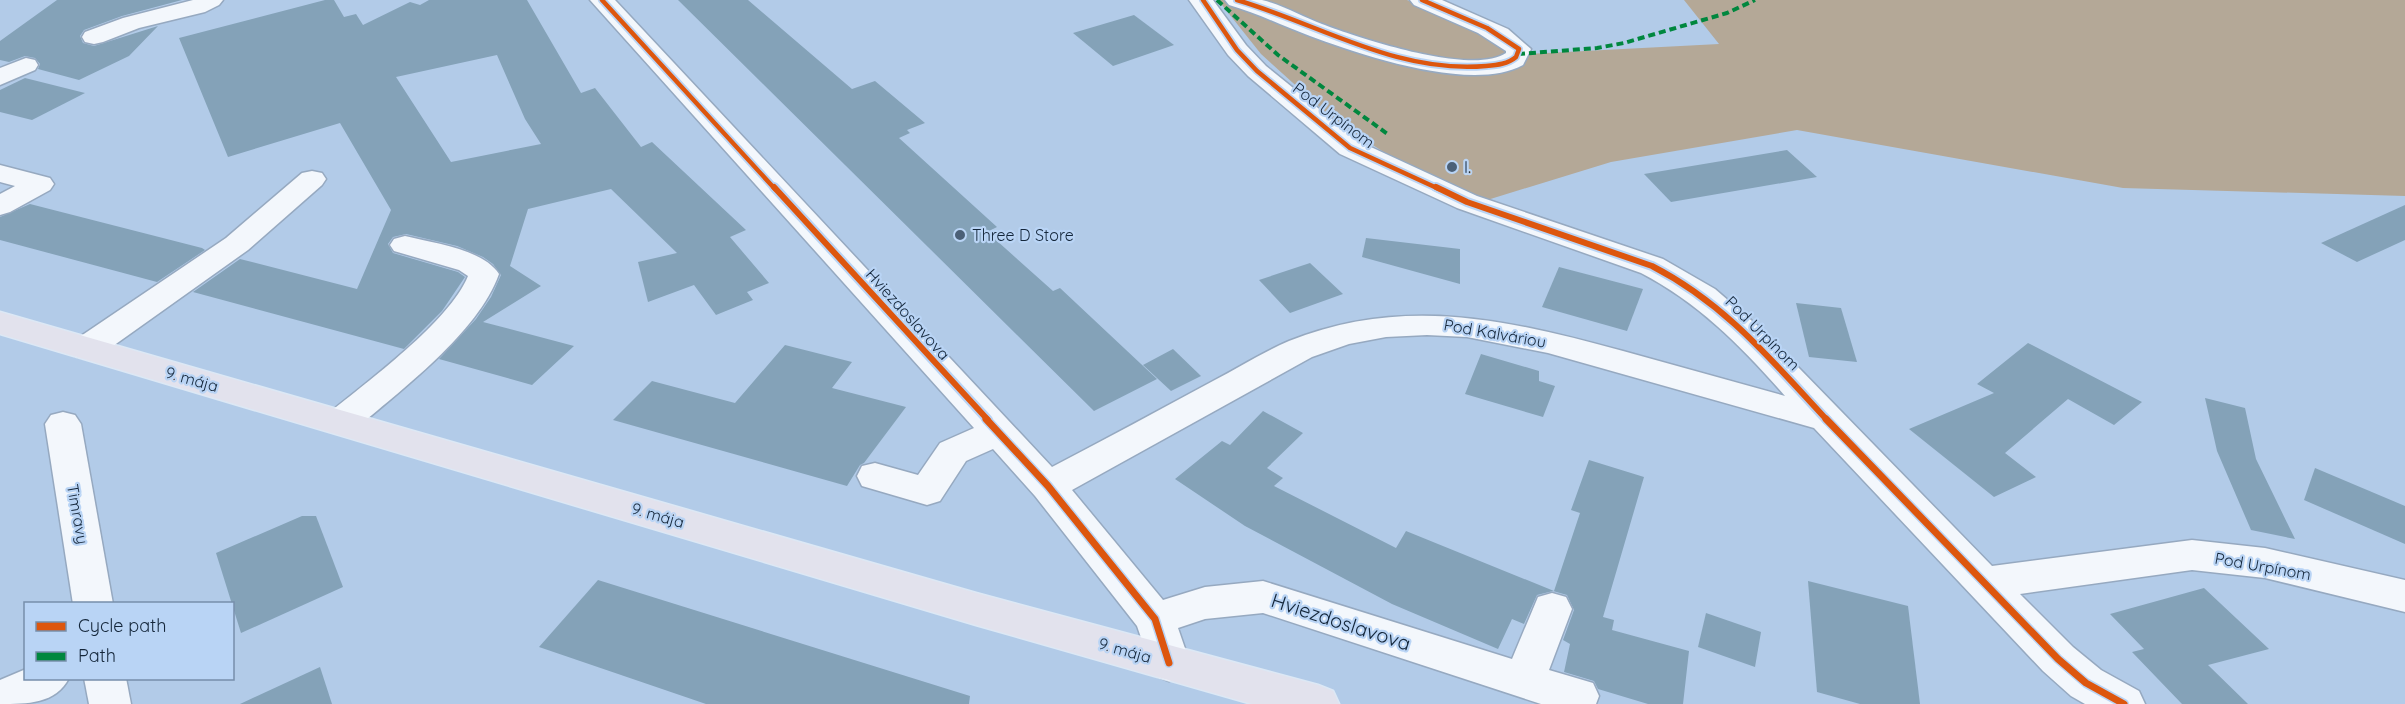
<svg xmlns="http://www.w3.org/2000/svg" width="2405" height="704" font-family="Quicksand,sans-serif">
	<rect width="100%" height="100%" fill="#b2cbe8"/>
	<path fill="#b4a897" d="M1218,0H1407L1527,54L1719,44L1684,0H2405V196L2123,188L1797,130L1611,162L1484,201L1408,168L1333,119L1261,54Z"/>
	<g fill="#84a2b8" fill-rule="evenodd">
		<path d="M57,0H182L122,16L84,30L80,36L83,43L94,46L158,26L129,56L79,80L38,69L40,64L35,58L25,56L9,62L0,60V41Z"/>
		<path d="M325,0H334L344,17L356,14L363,25L410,2L420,5L429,0H527L581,93L595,88L641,147L652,142L746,230L730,237L769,283L747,292L753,300L716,315L694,285L648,302L638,262L677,253L611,189L528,209L510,266L541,286L483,322L574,346L532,385L439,359L476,319L491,297L501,275L493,264L483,257L457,246L406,234L393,237L388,244L393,253L458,272L465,277L442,311L404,349L193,292L240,259L357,289L391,210L340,123L228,157L179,38ZM497,55L525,119L541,144L451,162L396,77Z"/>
		<path d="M678,0H748L852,89L875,81L925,123L907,130L910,133L899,138L997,227L987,232L1053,291L1060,288L1157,379L1094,411Z"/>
		<path d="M1134,15L1174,45L1113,66L1073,33Z"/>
		<path d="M25,78L85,93L32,120L0,112V90Z"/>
		<path d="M1787,150L1817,177L1671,202L1644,174Z"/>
		<path d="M30,204L202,248L205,250L157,282L0,240V217Z"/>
		<path d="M2405,205V240L2357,262L2321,243Z"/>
		<path d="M1366,238L1460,249V284L1362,257Z"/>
		<path d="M1310,263L1343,294L1290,313L1259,280Z"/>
		<path d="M1559,267L1643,289L1627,331L1542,307Z"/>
		<path d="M1796,303L1841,308L1857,362L1809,357Z"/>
		<path d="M2028,343L2142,402L2114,425L2068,399L2005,453L2036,477L1994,497L1909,429L1994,393L1977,384Z"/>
		<path d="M785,345L852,362L832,388L906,407L864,463L860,465L847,486L613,420L652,381L735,403Z"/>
		<path d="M1173,349L1201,376L1171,391L1143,365Z"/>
		<path d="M1481,354L1539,371V381L1555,386L1543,417L1465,394Z"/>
		<path d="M2205,398L2245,408L2256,459L2295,539L2251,530L2217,451Z"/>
		<path d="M1263,411L1303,433L1267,468L1283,478L1274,486L1396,548L1406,531L1554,591L1580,513L1571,510L1589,460L1644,477L1603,617L1614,620L1612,630L1689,651L1683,704H1648L1598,689L1594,681L1564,672L1570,644L1563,640L1574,610L1567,595L1553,591L1537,595L1524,624L1512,619L1498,649L1392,604L1245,526L1175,479L1222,441L1230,445Z"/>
		<path d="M2315,468L2405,506V544L2304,500Z"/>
		<path d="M302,516H316L343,587L241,633L216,553Z"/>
		<path d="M598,580L970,696L969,704H706L539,647Z"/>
		<path d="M1808,581L1908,606L1920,704H1860L1817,692Z"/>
		<path d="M2204,588L2269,649L2208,665L2248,704H2182L2132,652L2144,649L2110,614Z"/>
		<path d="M1706,613L1761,632L1755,667L1698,647Z"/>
		<path d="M320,667L332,704H240Z"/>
	</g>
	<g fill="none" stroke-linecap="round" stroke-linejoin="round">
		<g stroke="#96a9c0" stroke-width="3">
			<g id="minor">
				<path d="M193,0H223L219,5L205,12L139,28L103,42L94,44L85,42L82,37L85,32L123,18Z"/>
				<path d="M590,0H615L1052,467C1106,439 1159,410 1213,381C1238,368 1263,352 1289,341C1404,295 1509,320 1623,351C1677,366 1731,381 1785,396C1742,347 1699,303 1641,273L1457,208L1340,154L1248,76L1228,55L1189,0H1213L1246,45L1266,66L1360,142L1477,196L1663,259L1715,289L1759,327L1992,566L2192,540L2265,548L2405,580V612L2265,578L2192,570L2020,594L2073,647L2101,670L2139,691L2145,704H2085L2071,696L2043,671L1814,428L1548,353L1467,337L1427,335L1386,337L1349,344L1312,357L1072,490L1163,600L1205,587L1263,581L1512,659L1538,597L1552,593L1566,597L1572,609L1549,670L1593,683L1599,696L1596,704H1541L1263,613L1205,619L1178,628L1190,663L1184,675L1169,681L1154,675L1137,626L1035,496L993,449L966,461L940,501L927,505L862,486L857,476L862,466L875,463L918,475L940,443L974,428Z"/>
				<path d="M1225,0C1237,0 1251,0 1262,0C1283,5 1303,17 1322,24C1359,38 1472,76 1506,53V51L1478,33L1414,5L1410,0H1442L1508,29L1531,49L1523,65C1472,93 1361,55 1310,36C1283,26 1257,13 1229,5Z"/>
				<path d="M26,58L35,60L38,65L35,70L0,85V68Z"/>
				<path d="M0,165L50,178L54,184L50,190L10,212L0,215V194L15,186L0,182Z"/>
				<path d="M312,171L322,173L326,179L322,185L248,250L99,356L87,359L75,356L71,348L75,340L226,238L302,173Z"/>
				<path d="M405,236C433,243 483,249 499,274C478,333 401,390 353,431L341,434L329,431L324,422L329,413C367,382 450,321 468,276L459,270L394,251L390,245L394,239Z"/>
				<path d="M63,412L75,415L81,424L113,604H73L45,424L51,415Z"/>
				<path d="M26,669V678H69C56,704 27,704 0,704V680Z"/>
				<path d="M84,678H126L131,704H89Z"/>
			</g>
		</g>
		<g stroke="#dce8f5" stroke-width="3">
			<path id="major" d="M0,312L976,593L1318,685L1333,691L1339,704H1252L976,625L0,334Z"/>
		</g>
		<use href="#minor" fill="#f3f7fc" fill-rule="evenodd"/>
		<use href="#major" fill="#e2e2ed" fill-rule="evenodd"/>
		<g stroke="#00873e" stroke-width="4" stroke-dasharray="7 4" stroke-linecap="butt">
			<path d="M1217,0L1278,55L1389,135"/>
			<path d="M1518,54L1597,48L1624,43L1727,13L1755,0"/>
		</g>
		<g stroke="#b9d4f5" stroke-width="8">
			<g id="cycleway-far2">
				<path d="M602,0L775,189"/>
				<path d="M1203,0L1237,50L1257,71L1350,148L1439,189"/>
				<path d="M1237,0C1319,24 1397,74 1486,66C1497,65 1508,64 1516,57L1519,49L1487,28L1422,0"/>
			</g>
		</g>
		<g stroke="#b9d4f5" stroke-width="10">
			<g id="cycleway-far1">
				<path d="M774,187L988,420"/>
				<path d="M1436,187L1467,202L1652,266C1726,304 1772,361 1827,420"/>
			</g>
		</g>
		<g stroke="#b9d4f5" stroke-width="10">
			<g id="cycleway">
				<path d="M986,419L1048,486L1155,619L1169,663"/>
				<path d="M1826,419L2058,659L2086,683L2124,704"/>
			</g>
		</g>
		<use href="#cycleway-far2" stroke="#dd560e" stroke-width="4.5"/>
		<use href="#cycleway-far1" stroke="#dd560e" stroke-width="6"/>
		<use href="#cycleway" stroke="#dd560e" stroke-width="7"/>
	</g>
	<g fill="#4b6077" stroke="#b9d4f5" stroke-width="2">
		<circle cx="1452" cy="167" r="6"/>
		<circle cx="960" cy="235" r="6"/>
	</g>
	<g text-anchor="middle" stroke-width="4.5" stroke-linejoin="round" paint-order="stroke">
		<g font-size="16" fill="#14263a" stroke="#b9d4f5">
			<text transform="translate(1334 115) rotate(37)" y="6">Pod Urpínom</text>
			<text transform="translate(908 314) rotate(48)" y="6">Hviezdoslavova</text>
			<text transform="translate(1495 333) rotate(10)" y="6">Pod Kalváriou</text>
			<text transform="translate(1763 333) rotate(45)" y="6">Pod Urpínom</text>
			<text transform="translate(192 379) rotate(16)" y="6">9. mája</text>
			<text transform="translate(78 514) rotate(80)" y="6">Timravy</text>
			<text transform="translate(658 515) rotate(16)" y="6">9. mája</text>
			<text transform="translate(2263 566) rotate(10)" y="6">Pod Urpínom</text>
			<text transform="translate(1125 650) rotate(16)" y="6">9. mája</text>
		</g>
		<g font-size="16" fill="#14263a" stroke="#b9d4f5" text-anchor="start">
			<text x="1464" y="173">I.</text>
			<text x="972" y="241">Three D Store</text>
		</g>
		<g font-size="20" fill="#14263a" stroke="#b9d4f5">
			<text transform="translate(1341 622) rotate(18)" y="7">Hviezdoslavova</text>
		</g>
	</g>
	<rect x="24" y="602" width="210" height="78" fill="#b9d4f5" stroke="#778eaa" stroke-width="1.5"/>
	<rect x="36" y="622" width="30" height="9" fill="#dd560e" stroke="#778eaa" stroke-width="1.5"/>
	<text x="78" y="632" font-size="18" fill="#14263a">Cycle path</text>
	<rect x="36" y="652" width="30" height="9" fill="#00873e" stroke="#778eaa" stroke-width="1.5"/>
	<text x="78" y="662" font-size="18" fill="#14263a">Path</text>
</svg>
